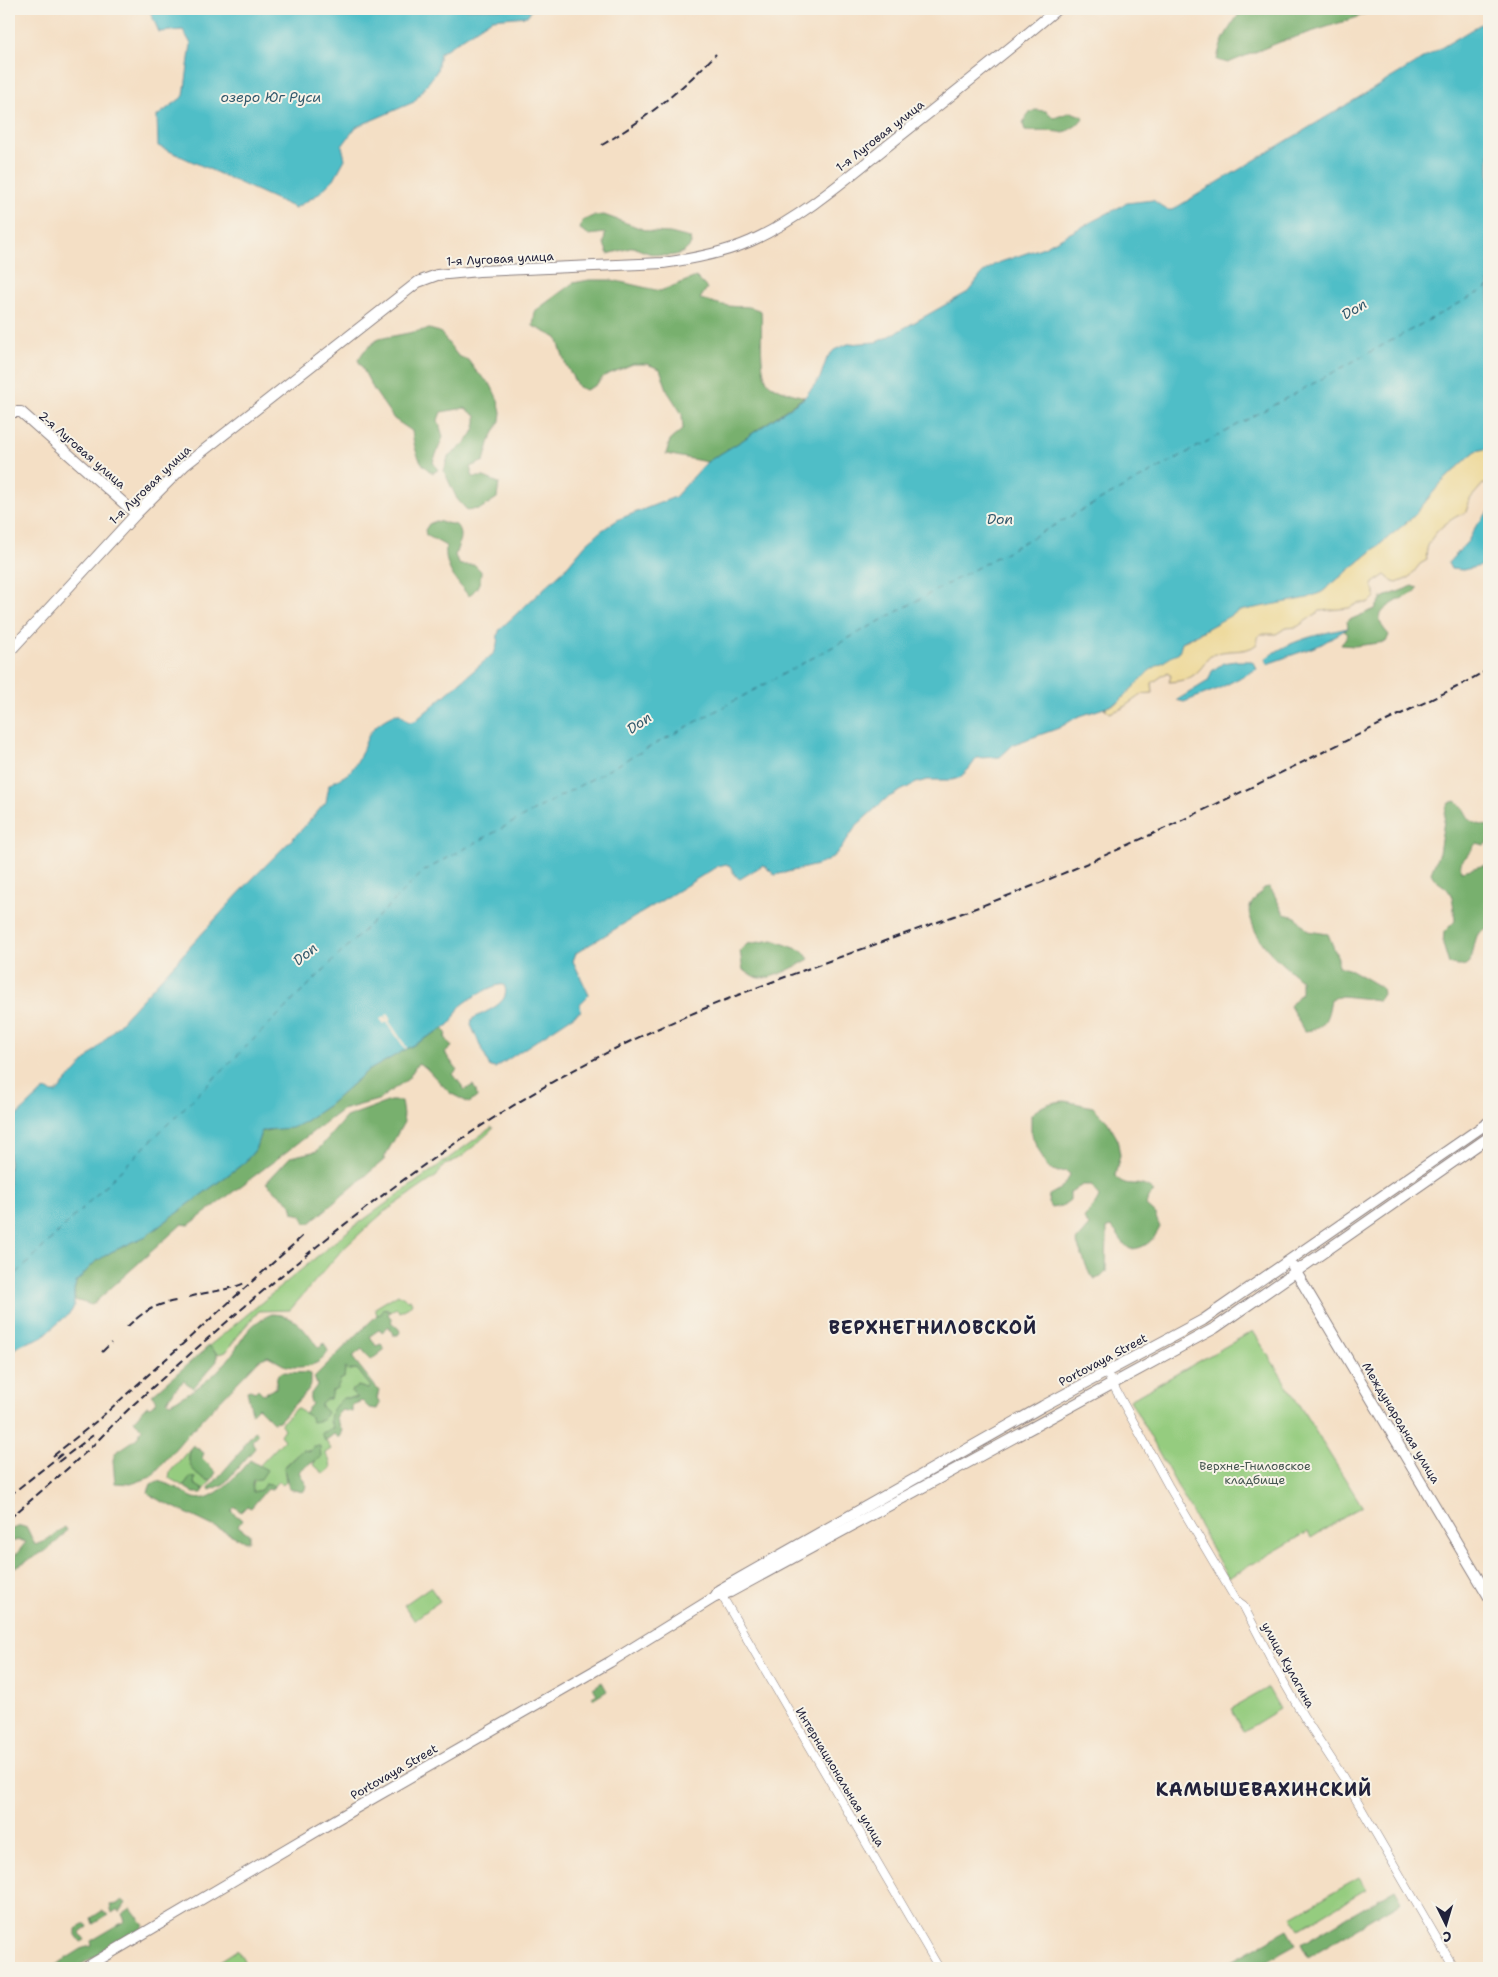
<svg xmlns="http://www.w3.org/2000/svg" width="1498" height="1977" font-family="'Shantell Sans',sans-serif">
	<rect width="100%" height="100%" fill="#f7f3e8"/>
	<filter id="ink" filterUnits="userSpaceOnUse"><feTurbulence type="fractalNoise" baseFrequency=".02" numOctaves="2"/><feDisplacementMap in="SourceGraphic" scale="10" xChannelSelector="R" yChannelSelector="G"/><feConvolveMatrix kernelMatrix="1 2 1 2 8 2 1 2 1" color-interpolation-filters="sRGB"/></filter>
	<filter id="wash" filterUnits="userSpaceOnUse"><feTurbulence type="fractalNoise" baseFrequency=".0096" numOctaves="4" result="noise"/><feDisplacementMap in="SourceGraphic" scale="20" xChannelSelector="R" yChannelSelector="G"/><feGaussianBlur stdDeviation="1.12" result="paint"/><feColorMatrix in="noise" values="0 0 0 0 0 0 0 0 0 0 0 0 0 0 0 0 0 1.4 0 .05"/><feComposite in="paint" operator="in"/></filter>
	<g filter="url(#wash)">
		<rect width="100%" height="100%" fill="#f4dfc5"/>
		<g fill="#95cc7f" stroke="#5c775d">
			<path d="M492,1127L493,1129C486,1135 463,1157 458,1159C447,1164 443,1163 437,1176L383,1213L367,1227L341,1251L290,1310L259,1311L243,1329L226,1352L218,1354L209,1346L348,1231Z"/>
			<path d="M398,1294L407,1300L410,1299L412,1303L409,1307L400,1312L396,1308L390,1312L387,1308L381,1314L377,1315L375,1308Z"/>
			<path d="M1253,1331L1362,1506L1311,1538L1308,1532L1228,1578L1130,1400Z"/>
			<path d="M345,1368L351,1370L357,1369L371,1387L368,1389L358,1386L359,1398H344L330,1422L333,1428L321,1433L331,1449L325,1453L330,1461L331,1468L324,1474L313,1464L321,1456L310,1451L302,1450L284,1467L286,1482L283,1485L278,1481L274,1486L265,1484L261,1490L253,1492C251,1479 258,1477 267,1470L259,1466L284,1440L280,1435L284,1429L281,1424L296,1408L311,1417L321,1407V1403L341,1379L344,1378Z"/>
			<path d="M193,1445C186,1458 188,1467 200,1476C204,1479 206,1480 211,1481L204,1490L194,1484L195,1478L190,1477L183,1486L169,1478L170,1472Z"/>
			<path d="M430,1587L440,1601L414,1620L404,1605Z"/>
			<path d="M1268,1688L1280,1709L1244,1731L1231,1709Z"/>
			<path d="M1359,1878L1366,1889L1300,1929L1292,1916Z"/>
			<path d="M237,1950L247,1966L243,1968H209Z"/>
		</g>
		<g fill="#78b06e" stroke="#4d6954">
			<path d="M1243,9H1374L1358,17L1280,42L1228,63L1217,60C1220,40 1231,25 1243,9Z"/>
			<path d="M1035,110L1046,111L1054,118L1071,112L1084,117L1077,125L1064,133C1051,130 1039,132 1025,131L1023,123L1028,114Z"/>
			<path d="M604,215L651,232L670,233L690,238L691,244C681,263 648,255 634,247L608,254L604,244L605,233L589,235L580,229L582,221L593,216Z"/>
			<path d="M696,277L707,288L700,299C710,301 719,305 729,306C743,308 745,304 761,311C763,326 757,377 771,385C781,391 794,394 804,397L743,440L707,462L666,454L670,440L683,429L682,414L668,392L660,369L647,364H633L604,376L596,385L586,390L578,387L566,365L557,338L533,326L535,311L573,283L589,280H612L660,291Z"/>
			<path d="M429,329L440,332L458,356L468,360L476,371L491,385L498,400L501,412L500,421L490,440L484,461L470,467L473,477H484L499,483L497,498L480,509L467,510L457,499L444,471L448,457C462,447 478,434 476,416L465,408L441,412L438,420L443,437L433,462L438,470L433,473C418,465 414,447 412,431L394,419L374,390L358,360L364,351L378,339Z"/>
			<path d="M436,521L456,525C464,534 458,545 455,556L460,565H475L481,571C481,582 478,588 469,596C456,581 444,568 446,546L426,535L425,530L429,524Z"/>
			<path d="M1413,586L1418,588L1416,592C1407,596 1381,607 1380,617C1379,624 1385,630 1389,635L1386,642L1355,646L1341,645L1348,634L1344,631L1348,628L1347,621L1375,609L1382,598Z"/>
			<path d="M1455,801C1472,812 1461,823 1489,826V842L1484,845L1477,843C1472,847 1473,849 1469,853C1464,861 1459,860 1461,871C1471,870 1479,865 1489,865V928L1478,934C1470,950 1477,973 1449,964L1443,944L1444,932L1455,921C1454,913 1454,900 1450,893C1445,884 1436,884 1431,873L1439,853L1446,808L1449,803Z"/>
			<path d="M1269,887L1273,892L1284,914L1296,917L1308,931L1328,934L1338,958V966L1351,970L1382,988L1383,994L1379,1000L1342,996L1331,999C1328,1018 1325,1030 1304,1031L1290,1006L1301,993V980C1280,962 1258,946 1251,919C1250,916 1248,911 1250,907C1252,901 1260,894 1264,888Z"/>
			<path d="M773,940L803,951L809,959C799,965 773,979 761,978C754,978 749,973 743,970L740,951L747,944Z"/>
			<path d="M443,1028L447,1035L445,1037L452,1047L445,1053L457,1070L453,1074L465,1090L473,1085L476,1091L477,1097L469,1103L450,1093L425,1067L418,1063L408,1079L378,1100L342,1110L189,1225L182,1224L92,1305L75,1300L74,1291L76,1282L94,1263L111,1252L146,1236L244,1163L255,1150L261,1132L304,1122L329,1105L366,1072Z"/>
			<path d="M390,1101H401L404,1122L385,1156L384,1160L310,1223H305L301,1215L293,1213L291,1204L266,1183L290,1157L317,1151L346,1117Z"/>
			<path d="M1065,1101L1093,1107L1107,1121L1117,1138L1120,1155L1115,1176C1128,1191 1138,1177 1154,1192L1148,1197L1146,1206L1154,1213L1160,1227C1154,1240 1145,1249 1130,1249C1121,1243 1119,1234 1111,1227L1107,1228L1106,1272L1101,1277L1095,1279L1090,1275L1076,1241L1089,1226L1084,1219C1089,1211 1096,1205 1099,1197L1092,1185H1083L1070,1192V1200L1062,1206L1051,1208L1048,1203L1049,1195C1059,1190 1067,1185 1070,1174L1066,1171L1058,1172L1047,1167L1031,1134V1115C1041,1105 1051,1102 1065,1101Z"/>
			<path d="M384,1308L390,1312L388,1314L392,1320L391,1322L399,1329L400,1332L398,1335H393L389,1326L382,1332L380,1329L370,1336L376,1346L381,1344L385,1349L371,1360L362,1349L352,1357L379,1391L377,1398L380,1403L377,1409L369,1408L362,1401L352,1405V1412L342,1410L335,1417L342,1430L339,1438L334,1434L325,1441L321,1433L333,1428C326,1415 334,1407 343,1398H358L351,1391L358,1386L368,1389L371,1387L357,1369L348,1370L345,1368L344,1378L341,1379L337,1388L332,1391L330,1399H326L321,1403V1407L327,1412L323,1420L312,1422L311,1417L304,1413L312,1404C306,1395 313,1393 317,1385L314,1377L377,1315L381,1314Z"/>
			<path d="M272,1314C298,1315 304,1331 319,1348L324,1343L328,1351C322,1366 301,1369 286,1366C280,1364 274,1359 268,1356L259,1360L187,1435L151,1477L131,1484L115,1483L113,1460L115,1453L136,1439L142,1429L134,1420L147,1406L150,1407L157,1401L152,1395L209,1346L217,1354V1361L193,1388L184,1381C175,1388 173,1393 167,1401L170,1403C192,1392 211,1380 227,1361C243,1341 245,1325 272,1314Z"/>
			<path d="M282,1372L308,1373L311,1374V1384L309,1389L279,1421L273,1422L258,1407L252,1413L247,1391L250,1390L255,1392L258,1389L263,1394L276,1388L277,1376Z"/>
			<path d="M255,1431L259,1434L252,1441L255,1448L224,1484L210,1490L209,1488L242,1450L243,1445Z"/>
			<path d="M193,1445L204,1453L202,1458L216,1472L211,1481C206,1480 204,1479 200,1476C188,1467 186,1458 193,1445Z"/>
			<path d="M314,1446H320L321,1457C314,1463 305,1465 299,1472L307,1486L303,1492L289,1489L284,1468L302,1450L310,1451Z"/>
			<path d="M250,1460L267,1470L261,1479L253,1480L252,1485L253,1492L261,1490L265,1484L274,1486L272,1490L267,1489L251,1508L247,1506L241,1512L235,1507L231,1511L242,1520L238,1526L249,1534V1540L246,1542L153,1497L148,1492L151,1484L158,1481C164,1483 171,1485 177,1488C182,1491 188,1496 194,1498C214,1504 238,1473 250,1460Z"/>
			<path d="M190,1477L195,1478L194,1484L204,1490L202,1493H194L183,1486Z"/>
			<path d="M21,1526L27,1528L35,1545L45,1541L65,1527L67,1530C56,1547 33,1558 15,1567L10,1562L26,1542L20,1540L9,1542V1530Z"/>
			<path d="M602,1682L607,1691L594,1699L592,1697L597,1694L593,1688Z"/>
			<path d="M1395,1889L1402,1901L1308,1957L1301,1944Z"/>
			<path d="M122,1900L126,1903L120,1912L118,1909L112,1913L110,1905L117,1904Z"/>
			<path d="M131,1908L144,1925L142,1929L75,1968H51L83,1948L92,1946L91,1941L125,1921L122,1914Z"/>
			<path d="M102,1911L108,1915L93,1924L91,1918Z"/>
			<path d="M83,1925H87L88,1927L80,1933L85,1940L81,1942L76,1935V1929Z"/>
			<path d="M1288,1930L1296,1944L1253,1968H1237L1232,1961Z"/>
		</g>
		<path fill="#eeda9e" stroke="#887e6c" d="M1489,448V485L1483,484L1470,499L1466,512C1448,519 1422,539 1427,560L1420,564L1409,578L1397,583L1393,582L1385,575L1373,583L1372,586L1375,591V597L1369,603H1359L1349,608L1320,611L1297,627L1286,628L1276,634H1260L1257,638V644C1245,655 1225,647 1211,656C1207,658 1204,665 1201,668C1192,679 1183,681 1169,682L1171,676L1168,672L1152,683L1153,693L1142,694L1121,709L1109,713L1104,708L1119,702L1135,683L1182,642C1202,635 1218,618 1239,611C1267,602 1295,604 1322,592L1412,518L1441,483L1471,455L1476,451Z"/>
		<g fill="#50bec7" stroke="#397081">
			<path d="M149,9H532L527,16L492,19L440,53L437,71L414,102L356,127L342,146L345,159L334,179L317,195L295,208L158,146L157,116L184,96L191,44L183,30L159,32Z"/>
			<path d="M1489,19V448L1476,451L1471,455L1441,483L1412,518L1322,592L1308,598L1239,611L1182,642L1179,652L1149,671L1119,702L1104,708L1077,717L1059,728L1014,744L1000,757L977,758L969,769L959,778L952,780H927L916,783L887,798L857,825L840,850L829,860L817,865L775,875L763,865L740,879C733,876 733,867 726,864L718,866L576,953L573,961L589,995L580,1004L581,1011L495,1068L490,1067L471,1025L472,1019C484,1012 513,1003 504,985C496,982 465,1001 459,1008C455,1014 454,1020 449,1025L366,1072L329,1105L304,1122L292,1128L265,1130L261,1132L255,1150L244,1163L146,1236L111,1252L94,1263L76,1282L74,1291V1306L71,1312L42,1337L23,1344L9,1352V1123L43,1091L48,1090L52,1093H56L253,878L304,827L326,802L329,785C336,779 347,777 352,769C371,744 359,731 395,714H400L409,722L415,721L494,653C499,645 496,637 500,629L565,569L586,544L601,531L619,519L675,497L707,462L743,440L804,398L820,378L827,358L834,350L848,344L876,342L890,336L968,292L982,274L995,264L1044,247L1127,203L1153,200L1167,210H1172Z"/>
			<path d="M1489,511V564L1463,570L1451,569L1448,563L1468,541L1476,526Z"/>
			<path d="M1348,628L1320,645L1267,664L1265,659C1290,640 1319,634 1348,628Z"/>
			<path d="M1236,661H1252L1257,669L1218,689L1184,702L1177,700L1208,681L1212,671L1223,663Z"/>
		</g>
		<path fill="#f4dfc5" d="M388,1014L391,1019L389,1021L407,1048L405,1049L387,1022L384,1024L380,1019L384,1017L387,1019L385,1016Z"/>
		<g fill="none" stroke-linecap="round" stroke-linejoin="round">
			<path stroke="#32596c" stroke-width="1" stroke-dasharray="6 5" stroke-linecap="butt" d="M9,1281L424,871L1489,287"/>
		</g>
	</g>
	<g filter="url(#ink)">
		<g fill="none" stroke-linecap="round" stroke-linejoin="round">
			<g stroke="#8b8080" stroke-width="9">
				<g id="minor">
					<path d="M1106,1372L1168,1485L1236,1600L1243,1605L1274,1665L1304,1717L1343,1777L1454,1968"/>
					<path d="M722,1596L939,1968"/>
				</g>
			</g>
			<g stroke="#8b8080" stroke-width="12">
				<g id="major">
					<path d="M9,412H21L136,514"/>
					<path d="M9,652L136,514L185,465L418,282L437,275L479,271L663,263C692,259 724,253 751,241C803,217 847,178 891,143C947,99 1003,55 1057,9"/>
					<path d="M1293,1267L1489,1597"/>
					<path d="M715,1597L719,1590L1043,1406L1203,1320L1489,1122"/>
					<path d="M85,1968L354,1809L610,1662L715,1597L730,1592L1215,1328L1489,1137"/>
				</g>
			</g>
			<use href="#minor" stroke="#fff" stroke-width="8"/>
			<use href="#major" stroke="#fff" stroke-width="10"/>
			<g stroke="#22223b" stroke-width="2" stroke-dasharray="8 4" stroke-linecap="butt">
				<path d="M602,145C644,120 682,90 716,54"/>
				<path d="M189,1297C209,1291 228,1291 247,1282"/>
				<path d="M127,1327C144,1311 154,1305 176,1301"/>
				<path d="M102,1352L111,1343"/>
				<path d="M53,1456L98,1420L305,1234"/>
				<path d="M58,1462L96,1433"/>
				<path d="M9,1496L62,1454"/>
				<path d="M9,1519C34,1497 61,1475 86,1452C102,1437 117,1420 134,1404C264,1287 398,1172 549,1084C700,996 874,950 1035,885C1178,827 1318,753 1457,687L1489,669"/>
			</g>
		</g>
	</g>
	<g text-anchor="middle" stroke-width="4" stroke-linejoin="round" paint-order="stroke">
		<g font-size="12" fill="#22223b" stroke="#f7f3e8">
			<text transform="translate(880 136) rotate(-38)" y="4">1-я Луговая улица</text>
			<text transform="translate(500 259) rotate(-3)" y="4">1-я Луговая улица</text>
			<text transform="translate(82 450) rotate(41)" y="4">2-я Луговая улица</text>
			<text transform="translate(150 485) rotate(-44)" y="4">1-я Луговая улица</text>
			<text transform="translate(1103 1360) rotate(-28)" y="4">Portovaya Street</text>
			<text transform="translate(1401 1423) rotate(59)" y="4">Международная улица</text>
			<text transform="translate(1288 1665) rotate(61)" y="4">улица Кулагина</text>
			<text transform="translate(394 1772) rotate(-30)" y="4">Portovaya Street</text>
			<text transform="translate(840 1777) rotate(59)" y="4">Интернациональная улица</text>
		</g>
		<g font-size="12" fill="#44554f" stroke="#f7f3e8">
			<text x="1255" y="1470">Верхне-Гниловское<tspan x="1255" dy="14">кладбище</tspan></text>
		</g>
		<g font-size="14" font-style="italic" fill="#32596c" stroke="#f7f3e8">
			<text x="271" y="102">озеро Юг Руси</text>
			<text transform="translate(1354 309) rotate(-31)" y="5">Don</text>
			<text x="1000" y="524">Don</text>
			<text transform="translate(639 723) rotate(-34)" y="5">Don</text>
			<text transform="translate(305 954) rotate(-40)" y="5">Don</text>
		</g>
		<g font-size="18" font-weight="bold" letter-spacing="1" fill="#22223b" stroke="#f7f3e8">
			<text x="933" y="1334">ВЕРХНЕГНИЛОВСКОЙ</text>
			<text x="1264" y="1796">КАМЫШЕВАХИНСКИЙ</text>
		</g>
	</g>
	<rect width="1498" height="1977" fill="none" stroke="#f7f3e8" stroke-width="30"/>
	<g transform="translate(1446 1924) rotate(175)" stroke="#f7f3e8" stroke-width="4" paint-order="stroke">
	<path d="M0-4L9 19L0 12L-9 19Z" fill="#22223b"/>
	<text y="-8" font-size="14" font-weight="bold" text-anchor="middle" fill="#22223b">С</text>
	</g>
</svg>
